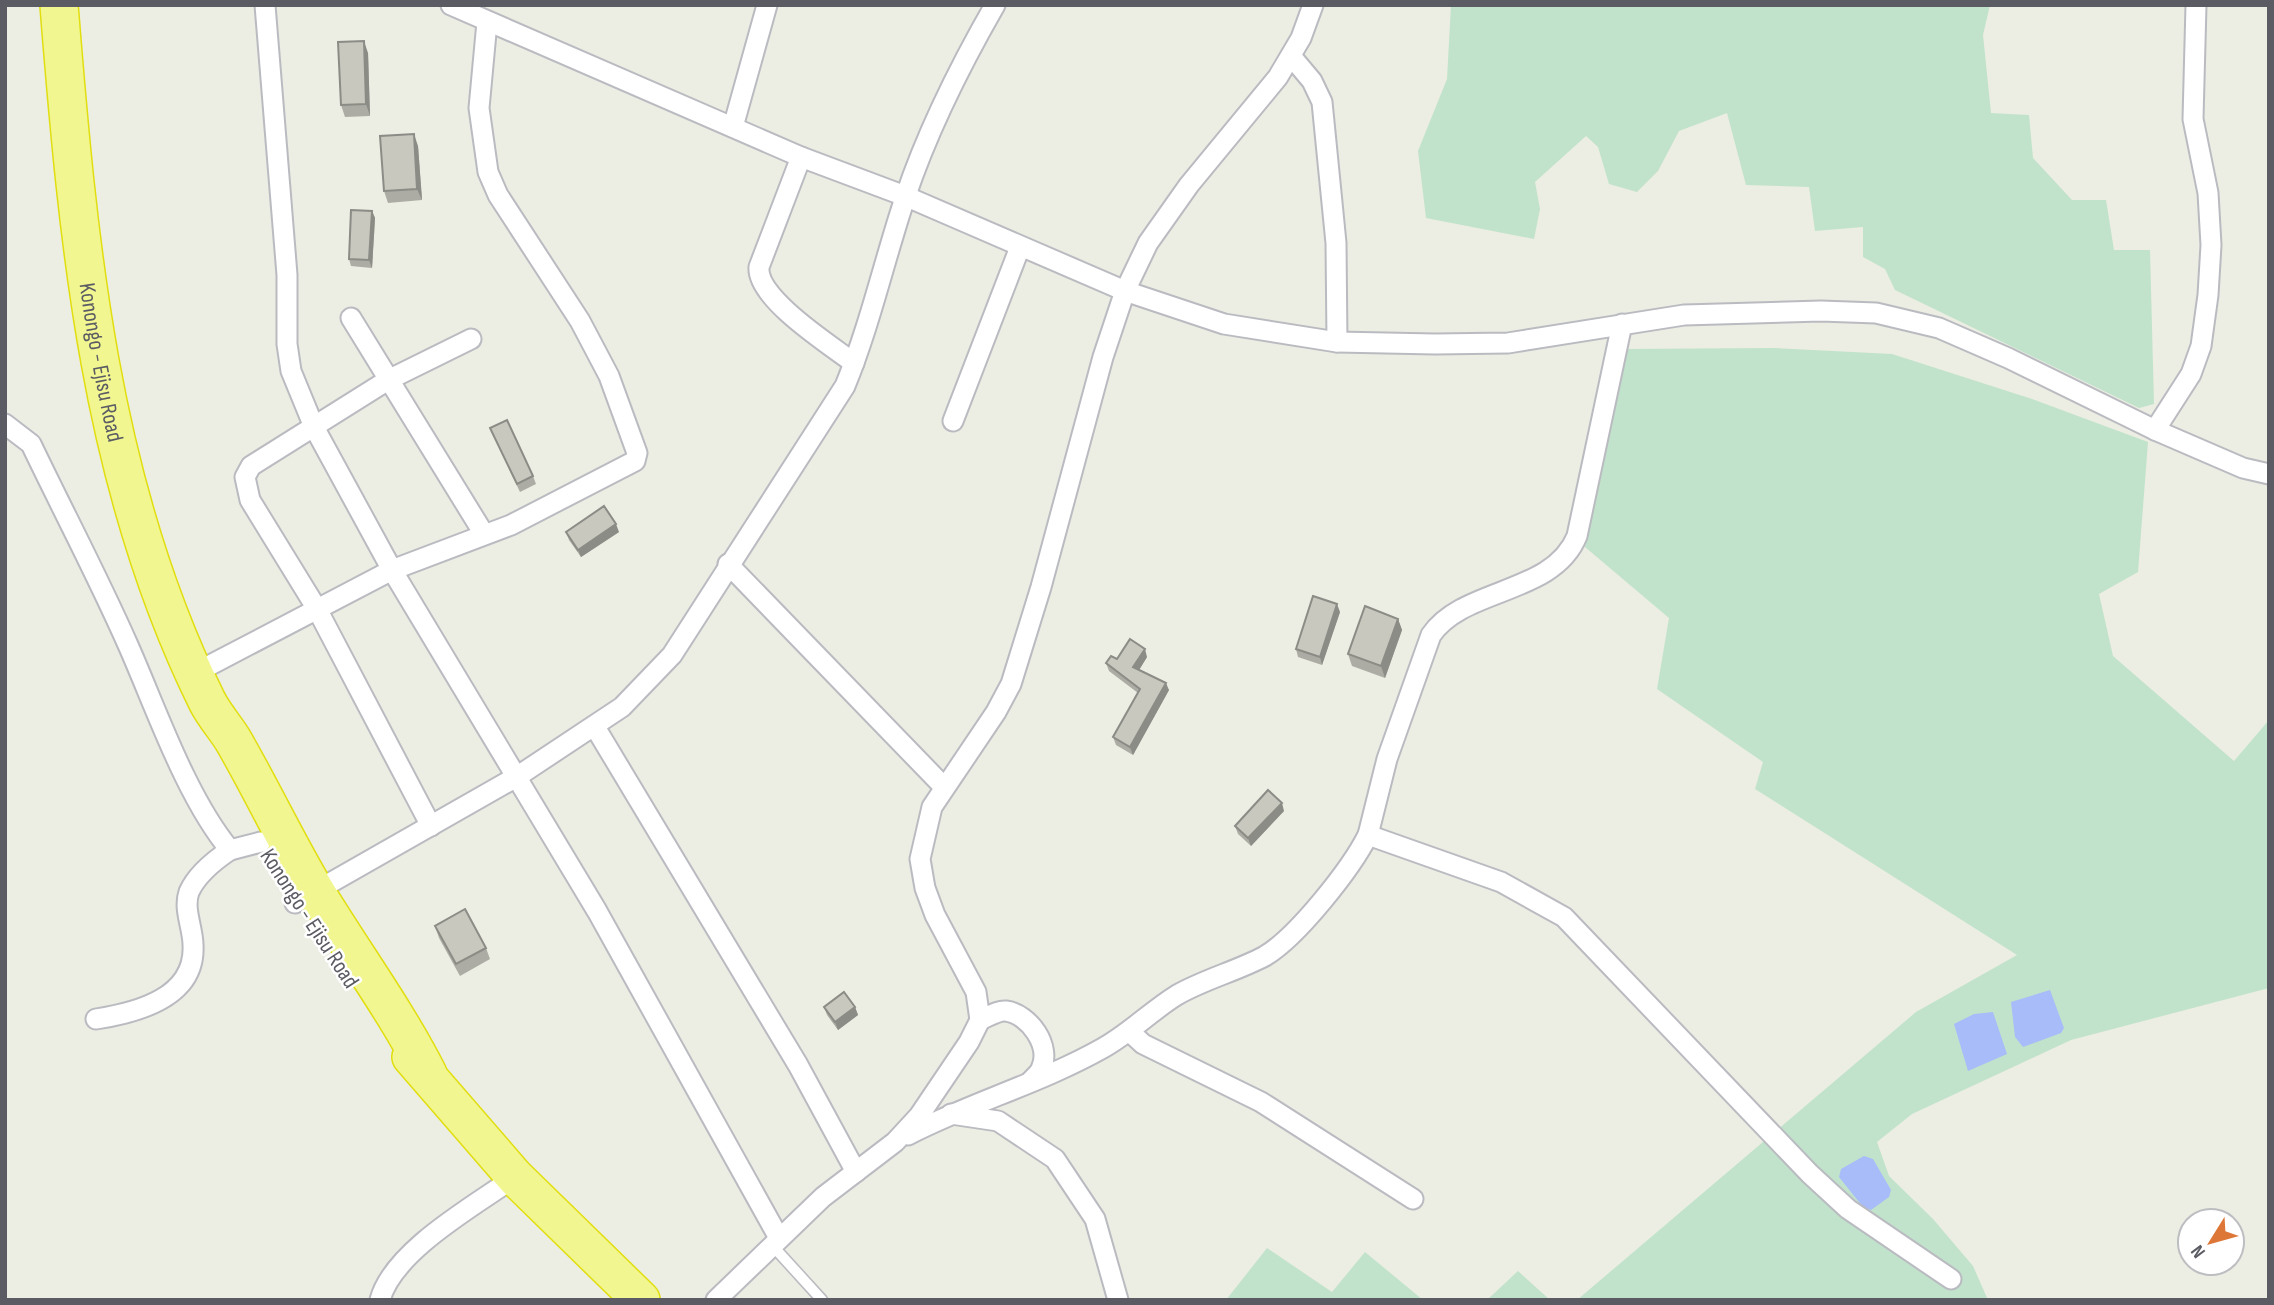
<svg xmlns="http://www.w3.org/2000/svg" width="2274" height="1305" font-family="'Sofia Sans Condensed',sans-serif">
	<rect width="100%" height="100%" fill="#ecede3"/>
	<g fill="#c1e3cb">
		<path d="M1451,5H1990L1983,35L1991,113L2029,115L2033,158L2072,200H2106L2114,250H2150L2154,404L2139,408L1895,290L1885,269L1863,257V227L1815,231L1809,187L1746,185L1727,113L1679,131L1658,171L1637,192L1609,184L1598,147L1586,136L1535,182L1540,209L1534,239L1426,218L1418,151L1447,79Z"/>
		<path d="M1773,348L1892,354L2032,399L2148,442L2138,572L2099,594L2113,656L2234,761L2269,720V988L2071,1040L1912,1114L1877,1142L1889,1176L1933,1219L1973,1266L1988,1300H1577L1916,1012L2017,955L1755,789L1763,762L1657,689L1669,618L1585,547L1622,349Z"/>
		<path d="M1267,1248L1332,1292L1365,1252L1423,1300H1226Z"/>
		<path d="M1518,1271L1550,1300H1487Z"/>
	</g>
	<g fill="#a7bcf9">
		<path d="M2050,990L2064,1028L2061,1033L2023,1047L2015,1037L2011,1002Z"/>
		<path d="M1993,1012L2007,1054L1968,1071L1954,1024L1974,1014Z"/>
		<path d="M1864,1156L1873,1159L1891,1190L1889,1197L1871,1210L1863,1207L1839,1177L1841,1169Z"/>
	</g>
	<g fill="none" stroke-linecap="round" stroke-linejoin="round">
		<g stroke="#babbc1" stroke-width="13">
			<path id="lane" d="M771,1244L822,1300"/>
		</g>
		<g stroke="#babbc1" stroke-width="23">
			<g id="street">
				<path d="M265,5L287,275V344L291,371L314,427L392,570L597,911L779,1238"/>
				<path d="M451,5L801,157L905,196L1125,291L1224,324L1337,342L1435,344L1508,343L1684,315L1821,311L1876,313L1939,328L2008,358L2155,430L2243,468L2269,474"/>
				<path d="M1291,56L1312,81L1322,102L1336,243L1337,342"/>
				<path d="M733,127L767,5"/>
				<path d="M801,157L759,267C756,298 830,345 854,363"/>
				<path d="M351,318L484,534"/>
				<path d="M953,421L1020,247"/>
				<path d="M5,424L31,444C63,511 98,577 128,645C156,708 186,797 230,850L261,842"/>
				<path d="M2155,430L2191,374L2201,346L2208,295L2211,245L2208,193L2193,119L2196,5"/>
				<path d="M728,564L944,787"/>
				<path d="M195,673L392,570L511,525L635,461L637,453L609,376L580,321L498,195L488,172L479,108L487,22"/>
				<path d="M595,727L798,1065L856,1172"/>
				<path d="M431,826L317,609L250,500L245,477L251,466L388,380L471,339"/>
				<path d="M1368,835L1387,759L1431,635C1464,587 1553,595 1577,536L1622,324"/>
				<path d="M295,903L518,776L622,707L672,655L845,386C870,325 884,261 905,198C927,132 960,66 995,5"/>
				<path d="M96,1019C136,1013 196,998 193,945C193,928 183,909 189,892C197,874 215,860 230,850"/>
				<path d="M980,1020C988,1017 998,1010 1006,1011C1029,1014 1052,1046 1041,1069C1039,1074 1033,1078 1030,1082"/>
				<path d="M1130,1032L1143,1044L1261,1102L1413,1199"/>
				<path d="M951,1114L998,1121L1055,1159L1095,1219L1118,1300"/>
				<path d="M908,1135C972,1102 1041,1083 1103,1048C1130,1033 1151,1011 1177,995C1205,979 1237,971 1265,956C1297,937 1351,869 1368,835L1501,882L1564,917L1810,1174L1848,1209L1951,1279"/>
				<path d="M380,1300C393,1251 474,1206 515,1177"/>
				<path d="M716,1300L823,1197L895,1142L919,1116L969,1042L980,1020L976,992L935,915L925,888L920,859L932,807L996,712L1011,684L1041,587L1103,357L1125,291L1148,243L1189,185L1278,77L1301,38L1313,5"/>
			</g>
		</g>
		<g stroke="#e1de0f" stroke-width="40">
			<g id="highway">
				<path id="s1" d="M59,5C78,243 100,485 207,701C214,715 225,727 233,740C262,790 286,842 316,892C353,953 396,1011 428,1074"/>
				<path d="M411,1057L515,1177L641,1300"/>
			</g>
		</g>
		<use href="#lane" stroke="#fff" stroke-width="10"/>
		<use href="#street" stroke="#fff" stroke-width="19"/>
		<use href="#highway" stroke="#f1f691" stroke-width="37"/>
	</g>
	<g fill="#acaca4">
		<path d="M368,53L370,116L345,117L341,105Z"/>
		<path d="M418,146L422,200L388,203L384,191Z"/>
		<path d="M372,211L375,218L372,268L351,266L349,259Z"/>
		<path d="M490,428L533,476L536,484L520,492Z"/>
		<path d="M566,532H619L581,557L569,540Z"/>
		<path d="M1340,612L1322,665L1298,657L1296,649Z"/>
		<path d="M1398,619L1402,630L1385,678L1352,666L1348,654Z"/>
		<path d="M1147,657L1139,670L1169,690L1133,755L1116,745L1113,737L1138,693L1109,671L1106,663L1117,659Z"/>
		<path d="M1284,811L1251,846L1238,834L1235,826Z"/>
		<path d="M435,926L486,948L490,959L460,976L439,938Z"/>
		<path d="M824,1007H855L858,1015L838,1030L827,1015Z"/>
	</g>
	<g fill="#8c8c86">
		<path d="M364,41L368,53L370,116L366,104Z"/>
		<path d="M414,134L418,146L422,200L417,189Z"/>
		<path d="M372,211L375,218L372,268L369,260Z"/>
		<path d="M616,524L619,532L581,557L578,550Z"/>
		<path d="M1337,604L1340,612L1322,665L1320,657Z"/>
		<path d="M1398,619L1402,630L1385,678L1381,666Z"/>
		<path d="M1145,649L1147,657L1136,675L1133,667Z"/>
		<path d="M1166,683L1169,690L1133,755L1130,747Z"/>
		<path d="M1282,803L1284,811L1251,846L1248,838Z"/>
		<path d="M855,1007L858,1015L838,1030L835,1022Z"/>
	</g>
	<g fill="#c8c8bf" stroke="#8c8c86" stroke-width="2">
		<path d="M364,41L366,104L341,105L338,42Z"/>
		<path d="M414,134L417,189L384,191L380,136Z"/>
		<path d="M351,210L372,211L369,260L349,259Z"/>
		<path d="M507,420L533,476L517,484L490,428Z"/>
		<path d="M604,506L616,524L578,550L566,532Z"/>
		<path d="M1313,596L1337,604L1320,657L1296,649Z"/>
		<path d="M1365,606L1398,619L1381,666L1348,654Z"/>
		<path d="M1130,639L1145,649L1133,667L1166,683L1130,747L1113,737L1140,689L1106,663L1111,656L1117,659Z"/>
		<path d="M1268,790L1282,803L1248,838L1235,826Z"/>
		<path d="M465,909L486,948L456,964L435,926Z"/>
		<path d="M844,992L855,1007L835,1022L824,1007Z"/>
	</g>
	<g text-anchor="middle" stroke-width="5" stroke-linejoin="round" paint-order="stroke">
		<g font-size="23" fill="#5b5c63" stroke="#fff">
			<text dy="8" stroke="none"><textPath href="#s1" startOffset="360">Konongo - Ejisu Road</textPath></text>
			<text transform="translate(310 918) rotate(57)" y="8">Konongo - Ejisu Road</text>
		</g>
	</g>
	<rect width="2274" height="1305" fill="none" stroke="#5b5c63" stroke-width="14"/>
	<g transform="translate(2211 1242) rotate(233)"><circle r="33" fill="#ffffff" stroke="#bdbec1" stroke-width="2"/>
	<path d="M0-5L12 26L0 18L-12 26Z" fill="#dd7738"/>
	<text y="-10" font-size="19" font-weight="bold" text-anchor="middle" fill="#5b5c63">N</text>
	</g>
</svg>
